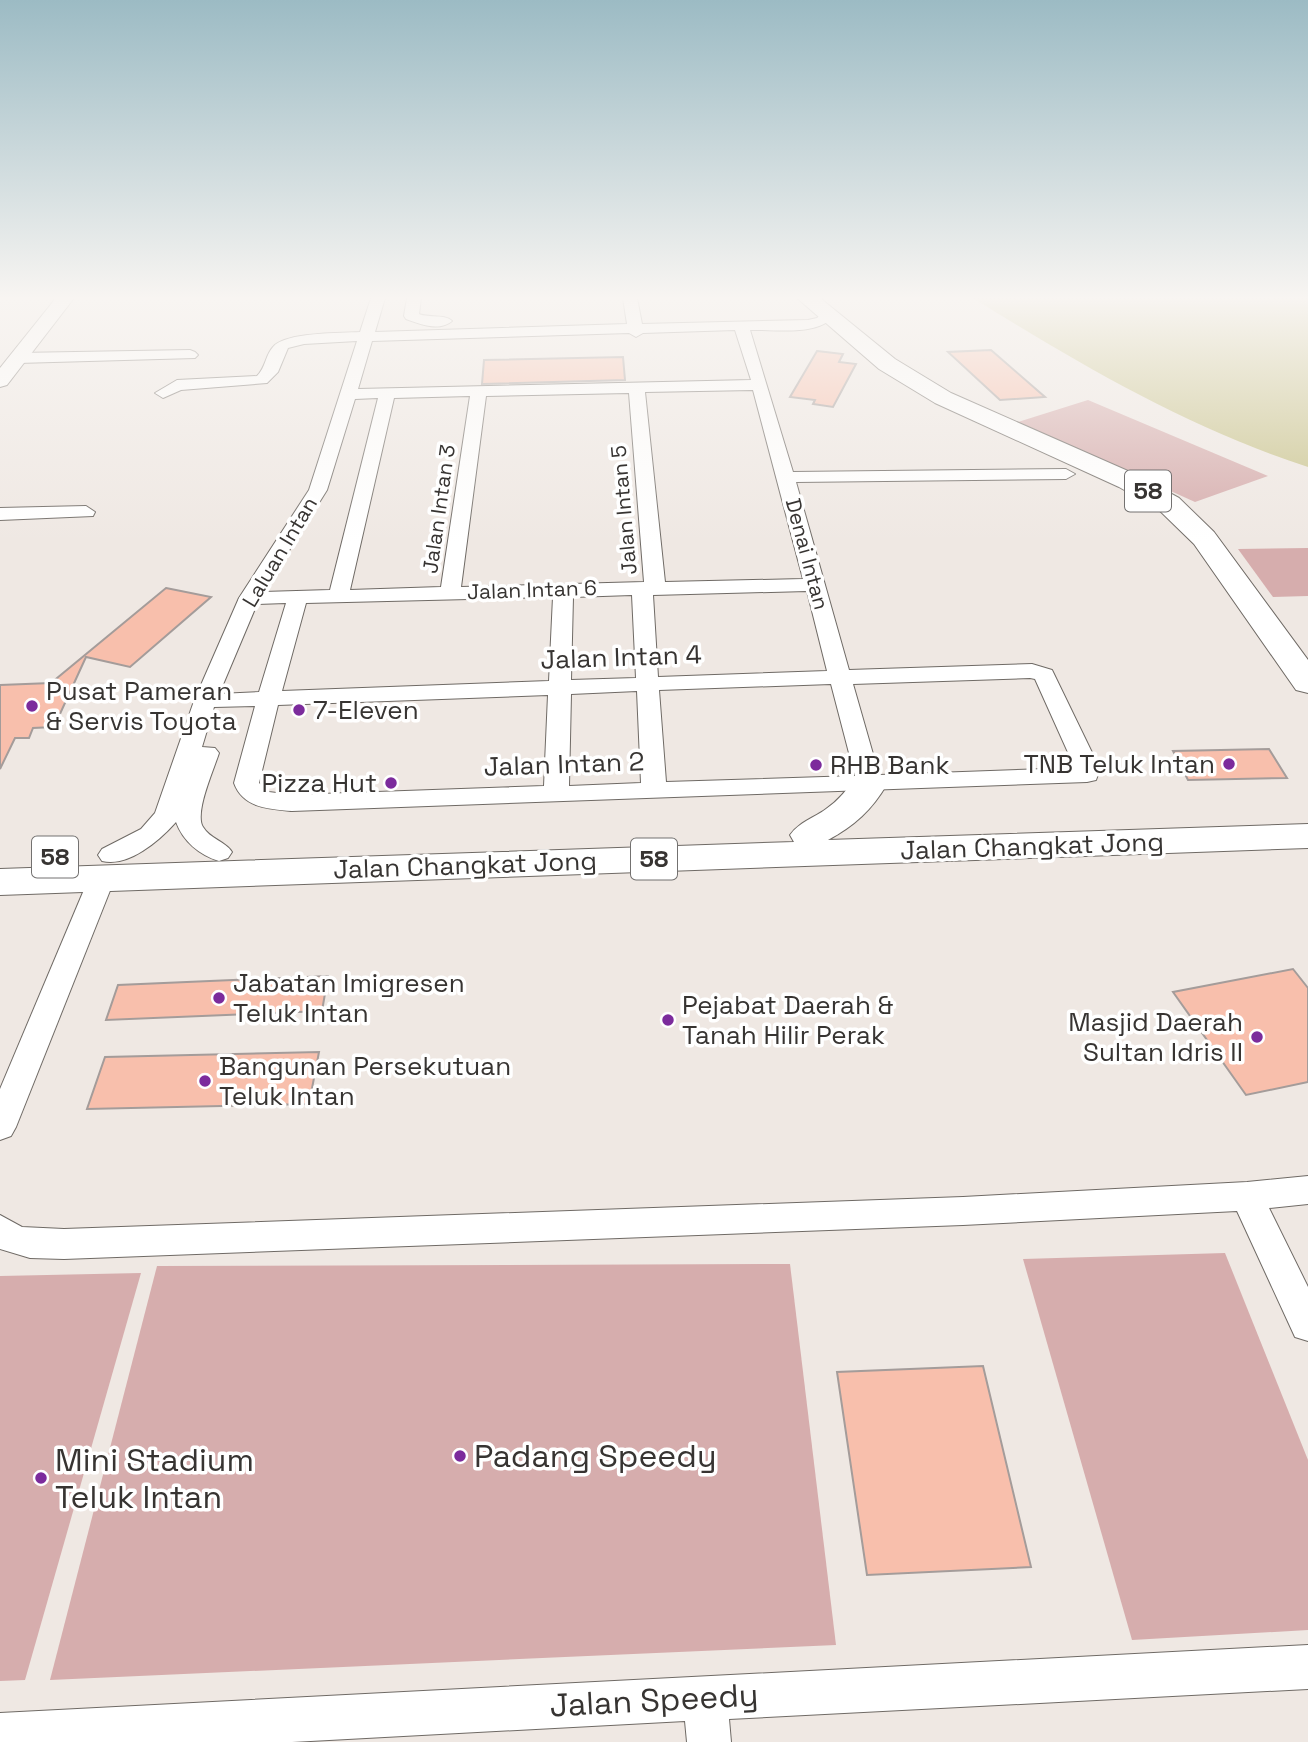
<svg xmlns="http://www.w3.org/2000/svg" width="1308" height="1742" font-family="'Space Grotesk',sans-serif">
	<rect width="100%" height="100%" fill="#efe8e3"/>
	<g fill="#d6adad">
		<path d="M1088,400L1268,476L1195,502L1018,422Z"/>
		<path d="M1308,548V596L1273,597L1238,549Z"/>
		<path d="M1225,1253L1308,1460V1630L1132,1640L1023,1259Z"/>
		<path d="M790,1264L836,1645L50,1680L157,1266Z"/>
		<path d="M141,1273L25,1680L0,1681V1276Z"/>
	</g>
	<path fill="#cac58f" d="M973,298H1308V467C1188,428 1079,364 973,298Z"/>
	<g fill="#f8bfac" stroke="#a49c9a" stroke-width="2">
		<path d="M991,350L1045,397L1000,400L948,352Z"/>
		<path d="M817,351L843,354L839,362L856,364L833,407L813,404L815,400L790,397Z"/>
		<path d="M623,357L625,380L482,384L484,360Z"/>
		<path d="M166,588L211,597L130,667L86,657L54,727L33,728L29,738H15L0,769V685L51,683Z"/>
		<path d="M1269,749L1287,778L1188,780L1173,751Z"/>
		<path d="M1293,969L1308,988V1082L1246,1095L1173,992Z"/>
		<path d="M328,976L322,1011L106,1020L118,985Z"/>
		<path d="M319,1052L309,1104L87,1109L105,1057Z"/>
		<path d="M983,1366L1031,1567L867,1575L837,1372Z"/>
	</g>
	<g fill="none" stroke-linecap="round" stroke-linejoin="round">
		<g stroke="#6f6a65" stroke-width="2">
			<g id="minor">
				<path d="M371,298H385L375,332L627,324L623,298H637L642,324L808,320L817,318L823,312H833L835,315C818,337 775,329 750,330L793,472L1066,469L1075,474L1066,479L796,482L849,670L1032,664L1052,670L1100,769L1096,780L1087,782L292,811C269,809 243,808 234,783L255,706L214,707L202,747L215,748L219,753C214,769 194,813 203,827C210,839 225,841 232,852L228,858L219,861C199,855 183,841 176,822C160,840 128,868 102,861L98,855L102,849L141,829L155,813L194,701L239,598L309,490L357,341L304,344L288,348L278,372L267,383L181,390L163,398L155,393L177,380L257,376C266,367 265,356 273,347C285,332 341,333 360,332ZM735,330L751,380L358,389L372,341L629,333L636,337L643,333ZM753,390L803,579L665,582L645,392ZM629,393L644,582L461,587L486,396ZM470,396L441,587L350,590L394,398ZM378,398L330,590L263,592L327,490L355,399ZM807,591L827,671L658,677L653,595ZM632,595L636,678L571,680L573,597ZM553,597L549,681L282,691L306,603ZM286,603L259,692L219,694L257,604ZM1030,678L1035,679L1075,768L879,775L853,684ZM831,684L855,776L666,782L659,690ZM637,691L641,783L569,786L571,694ZM548,695L544,786L292,795L269,792L259,783L278,705Z"/>
				<path d="M407,298H421L419,314C429,318 445,314 452,321C439,332 420,324 406,319L404,316Z"/>
				<path d="M190,350L195,352L198,355L195,358L18,363L10,358L18,353Z"/>
				<path d="M86,506L95,512L93,516L0,520V508Z"/>
				<path d="M102,869L111,872L115,878L16,1127L11,1136L0,1140V1089L89,878L93,872Z"/>
				<path d="M1308,1176V1204L1269,1208L1308,1287V1341L1295,1337L1237,1211L963,1225L64,1259L30,1258L0,1249V1215L22,1227L64,1229L963,1197L1247,1182Z"/>
				<path d="M1308,1645V1689L729,1719L731,1742H687L685,1721L292,1742H0V1713Z"/>
			</g>
		</g>
		<g stroke="#6f6a65" stroke-width="2">
			<path id="major" d="M56,298H74L7,385L0,387V368Z"/>
		</g>
		<g stroke="#6f6a65" stroke-width="2">
			<g id="highway">
				<path d="M797,298H820L895,359L951,393L1137,475L1179,498L1214,532L1308,660V693L1296,690L1194,544L1159,510L1119,487L935,403L879,369Z"/>
				<path d="M869,773L882,776L887,784C872,810 854,826 828,840L1308,824V848L0,895V869L794,842L790,835C799,822 814,818 826,809C839,800 848,789 856,776Z"/>
			</g>
		</g>
		<use href="#minor" fill="#fff" fill-rule="evenodd"/>
		<use href="#major" fill="#fff" fill-rule="evenodd"/>
		<use href="#highway" fill="#fff" fill-rule="evenodd"/>
	</g>
	<linearGradient id="sky" x2="0" y2="1"><stop stop-color="#9cbbc4"/><stop offset="0.55" stop-color="#f8f5f2"/><stop offset="1" stop-color="#f8f5f2" stop-opacity="0"/></linearGradient>
	<rect width="1308" height="542" fill="url(#sky)"/>
	<g fill="#7c2b9c" stroke="#fff" stroke-width="2.5">
		<circle cx="32" cy="706" r="7"/>
		<circle cx="299" cy="710" r="7"/>
		<circle cx="1229" cy="764" r="7"/>
		<circle cx="816" cy="765" r="7"/>
		<circle cx="391" cy="783" r="7"/>
		<circle cx="219" cy="998" r="7"/>
		<circle cx="668" cy="1020" r="7"/>
		<circle cx="1257" cy="1037" r="7"/>
		<circle cx="205" cy="1081" r="7"/>
		<circle cx="460" cy="1456" r="7"/>
		<circle cx="41" cy="1478" r="7"/>
	</g>
	<g text-anchor="middle" stroke-width="7" stroke-linejoin="round" paint-order="stroke">
		<g font-size="21" fill="#373432" stroke="#fff">
			<text transform="translate(439 509) rotate(-82)" y="7">Jalan Intan 3</text>
			<text transform="translate(624 510) rotate(-95)" y="7">Jalan Intan 5</text>
			<text transform="translate(280 552) rotate(-59)" y="7">Laluan Intan</text>
			<text transform="translate(807 554) rotate(75)" y="7">Denai Intan</text>
			<text transform="translate(532 590) rotate(-2)" y="7">Jalan Intan 6</text>
		</g>
		<g fill="#fff" stroke="#737170" stroke-width="2">
			<rect x="1125" y="470.5" width="46" height="41" rx="5"/>
			<rect x="32" y="836.5" width="46" height="41" rx="5"/>
			<rect x="631" y="838.5" width="46" height="41" rx="5"/>
		</g>
		<g font-size="24" font-weight="bold" fill="#373432">
			<text x="1148" y="499">58</text>
			<text x="55" y="865">58</text>
			<text x="654" y="867">58</text>
		</g>
		<g font-size="26" fill="#373432" stroke="#fff">
			<text transform="translate(621 657) rotate(-2)" y="9">Jalan Intan 4</text>
			<text transform="translate(564 764) rotate(-2)" y="9">Jalan Intan 2</text>
			<text transform="translate(1032 846) rotate(-2)" y="9">Jalan Changkat Jong</text>
			<text transform="translate(465 865) rotate(-2)" y="9">Jalan Changkat Jong</text>
		</g>
		<g font-size="26" fill="#373432" stroke="#fff" text-anchor="start">
			<text x="46" y="700">Pusat Pameran<tspan x="46" dy="30">&amp; Servis Toyota</tspan></text>
			<text x="313" y="719">7-Eleven</text>
			<text x="1215" y="773" text-anchor="end">TNB Teluk Intan</text>
			<text x="830" y="774">RHB Bank</text>
			<text x="377" y="792" text-anchor="end">Pizza Hut</text>
			<text x="233" y="992">Jabatan Imigresen<tspan x="233" dy="30">Teluk Intan</tspan></text>
			<text x="682" y="1014">Pejabat Daerah &amp;<tspan x="682" dy="30">Tanah Hilir Perak</tspan></text>
			<text x="1243" y="1031" text-anchor="end">Masjid Daerah<tspan x="1243" dy="30">Sultan Idris II</tspan></text>
			<text x="219" y="1075">Bangunan Persekutuan<tspan x="219" dy="30">Teluk Intan</tspan></text>
		</g>
		<g font-size="32" fill="#373432" stroke="#fff" text-anchor="start">
			<text x="474" y="1467">Padang Speedy</text>
			<text x="55" y="1471">Mini Stadium<tspan x="55" dy="37">Teluk Intan</tspan></text>
		</g>
		<g font-size="32" fill="#373432" stroke="#fff">
			<text transform="translate(654 1700) rotate(-3)" y="11">Jalan Speedy</text>
		</g>
	</g>
</svg>
